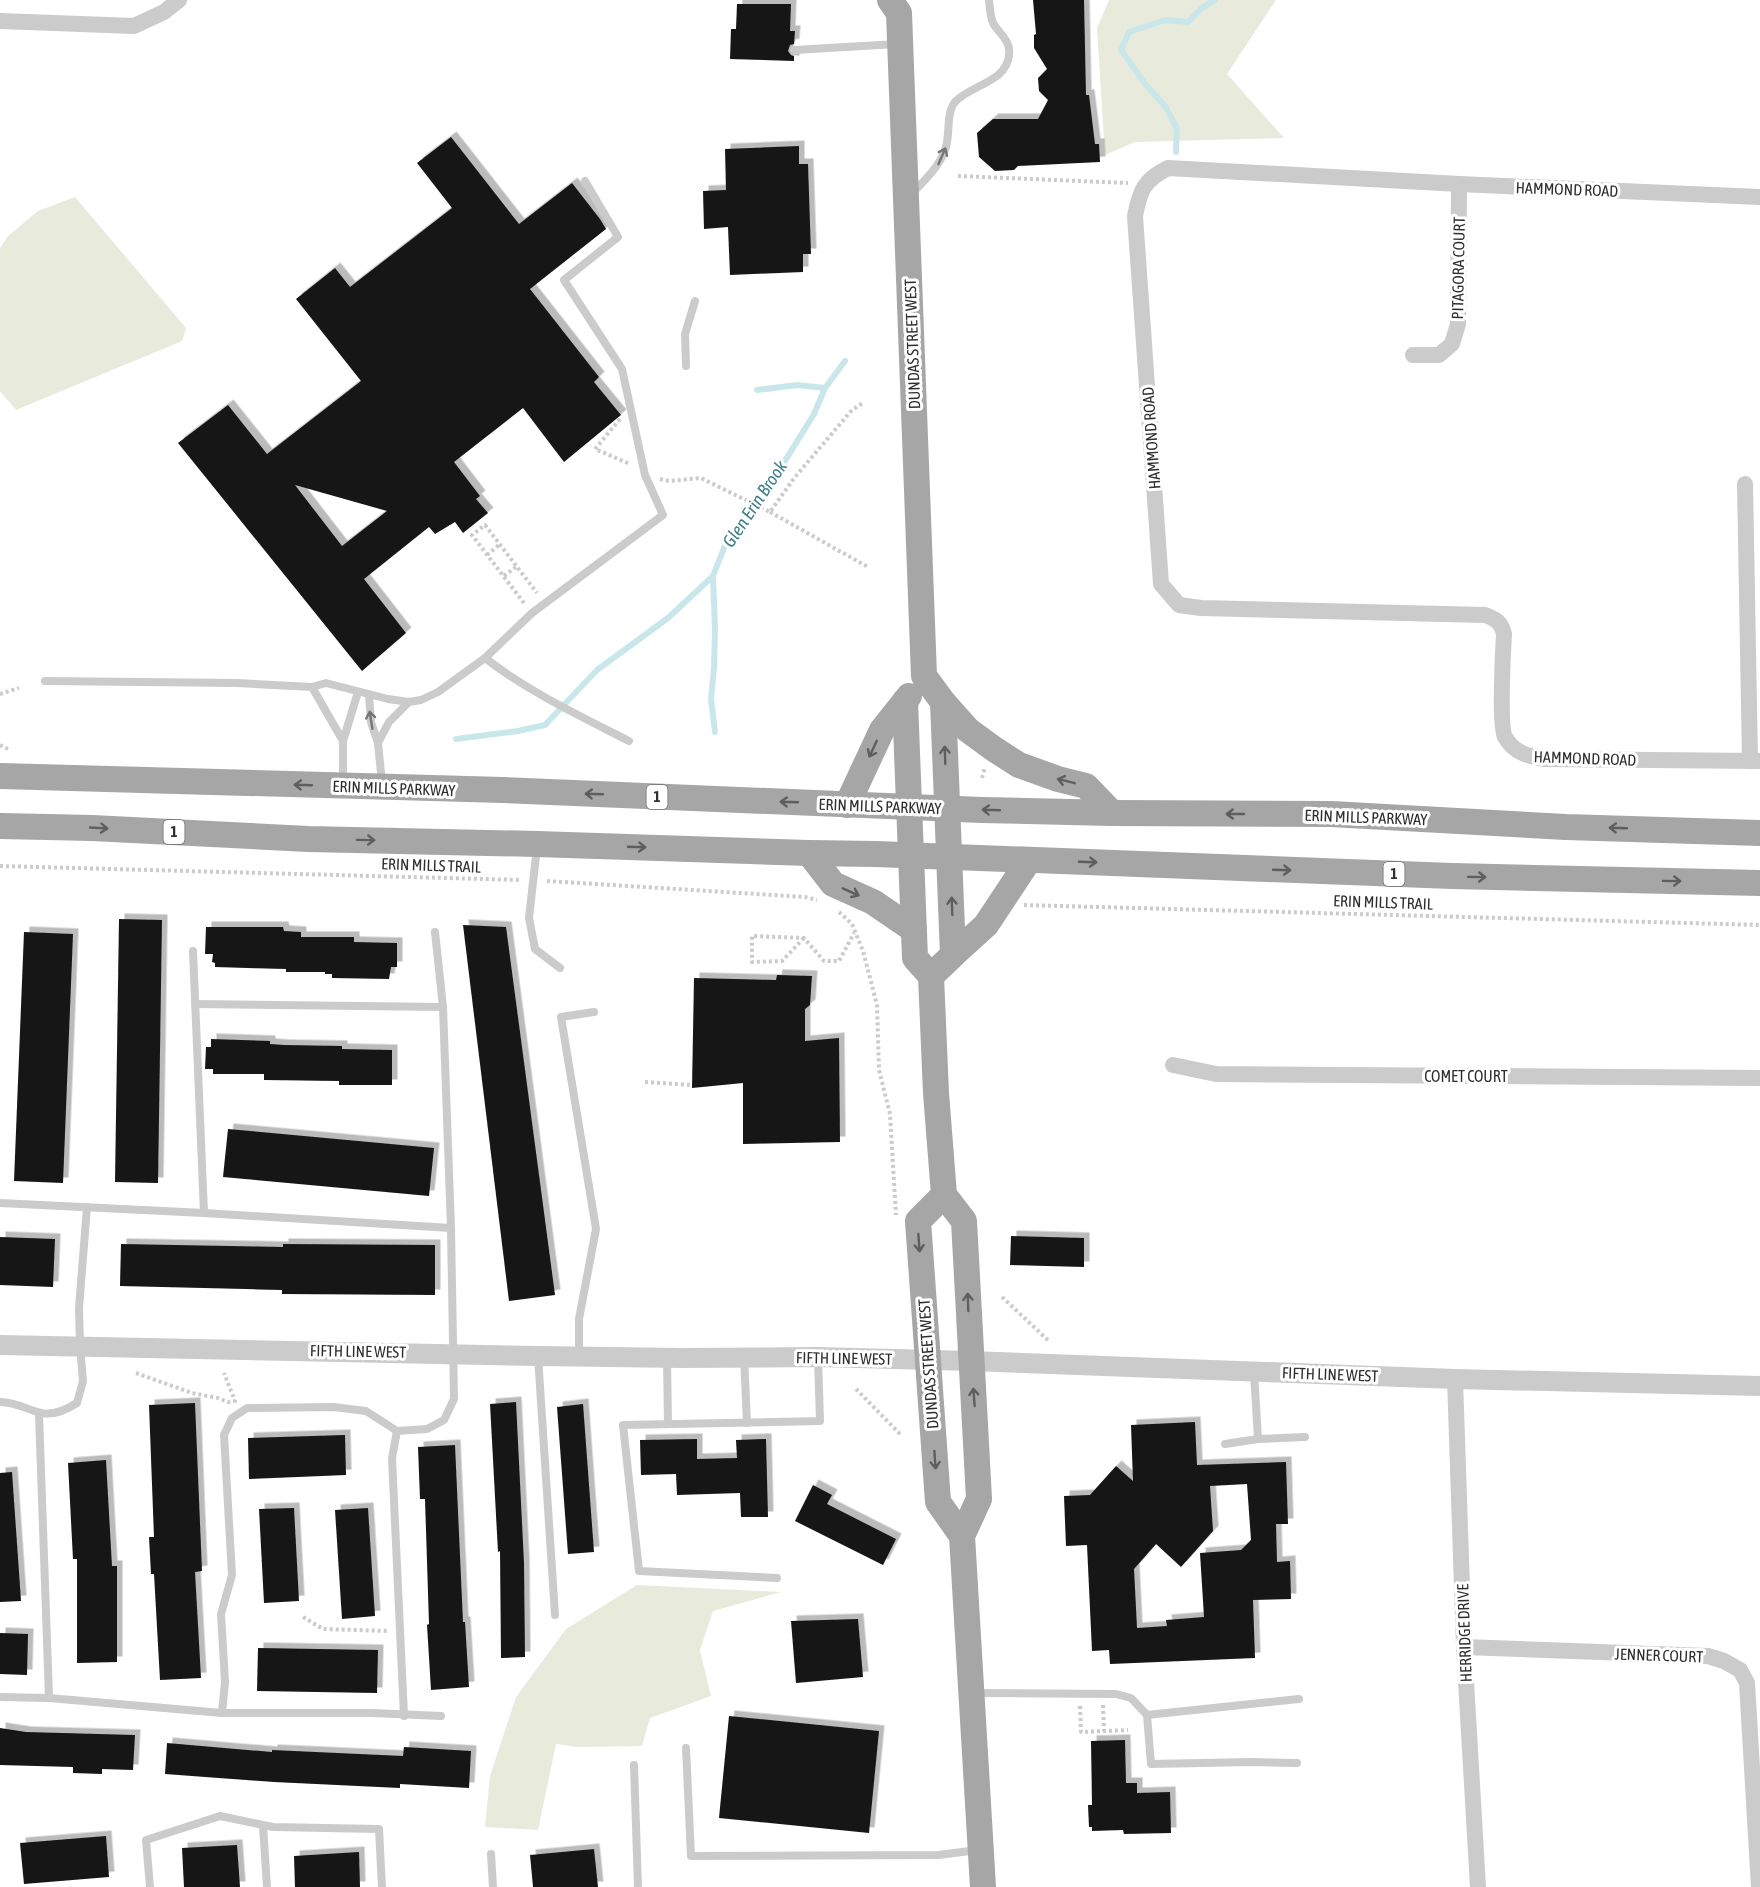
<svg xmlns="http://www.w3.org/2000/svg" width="1760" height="1887" font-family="'Asap Condensed',sans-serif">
	<defs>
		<filter id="shadow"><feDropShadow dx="5.5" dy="-5.5" stdDeviation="0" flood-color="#0004"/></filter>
	</defs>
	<rect width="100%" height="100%" fill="#fff"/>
	<g fill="#e8ebdc">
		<path d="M1109,0H1276L1227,74L1284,138L1135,142L1105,155L1097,28Z"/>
		<path d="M75,197L186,328L182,341L16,410L0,391V248L8,236L38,211Z"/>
		<path d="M637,1585L781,1592L713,1611L700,1650L711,1696L650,1718L642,1746L577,1747L556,1744L538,1830L485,1827L490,1776L516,1697L566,1629Z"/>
	</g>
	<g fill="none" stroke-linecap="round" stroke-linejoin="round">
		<g stroke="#c9e7ea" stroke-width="6">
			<path d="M1176,152L1177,128L1165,106L1146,85L1121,50L1129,32L1165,20L1188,22L1202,8L1215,0"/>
			<path d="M757,390L798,385L825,388"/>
			<path d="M715,732L711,699L714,668L715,630L713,576L726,543L754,511L814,414L825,388L845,361"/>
			<path d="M456,739L518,731L545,725L597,670L668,618L713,576"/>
		</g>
	</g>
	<g fill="#151515" fill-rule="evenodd" filter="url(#shadow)">
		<path d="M1033,0H1084L1086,95H1089L1095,144H1099L1100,162L1018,166L1014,170L995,171L979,157L977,133L993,119H1038L1048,100L1039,91L1038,78L1047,69L1034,48V35L1036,34Z"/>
		<path d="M737,4H791L790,31H795L794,44L790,45L788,51L791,55L794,56V61L730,59L731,29H736Z"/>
		<path d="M451,137L519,224L572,183L600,219L606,229L530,289L599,377L594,382L621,415L564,462L523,408L454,462L480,496L476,499L488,513L463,533L455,522L435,534L429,527L364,579L406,633L362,671L178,443L228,405L267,454L361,381L296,299L335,268L350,287L452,208L417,163ZM295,485L387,511L342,546Z"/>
		<path d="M799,146V164H808L811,254H803V272L730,275L728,227L704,229L703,191L726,190L725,149Z"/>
		<path d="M119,919L162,920L158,1183L115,1182Z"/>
		<path d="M463,925L506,927L555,1295L509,1301Z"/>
		<path d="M206,927H283L284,931L301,932V937H354V942L397,943V967H391L389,979L332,978V974H325V972H286V969L215,967V963L212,962L213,954H205Z"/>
		<path d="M24,932L73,934L63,1183L14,1181Z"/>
		<path d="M777,975L812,976L810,1005L805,1009V1041L839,1038L840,1142L743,1144V1083L692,1088L694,978L776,980Z"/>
		<path d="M211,1039L270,1041V1044L284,1045L342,1046V1049L392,1050V1085H339V1081L264,1080V1074H213V1069H205L206,1047H211Z"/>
		<path d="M228,1129L434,1148L429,1196L223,1177Z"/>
		<path d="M1011,1236L1084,1238V1267L1010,1265Z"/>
		<path d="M0,1237L55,1239L53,1287L0,1285Z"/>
		<path d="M121,1244L283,1247V1244L435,1245V1295L282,1294V1290L120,1286Z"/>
		<path d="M516,1402L524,1563L525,1657L501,1658L500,1551L498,1552L490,1404Z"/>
		<path d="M195,1403L202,1571L195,1572L201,1678L160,1680L154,1574H151L149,1537H154L149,1405Z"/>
		<path d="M583,1404L594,1552L568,1554L557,1407Z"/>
		<path d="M1195,1422L1197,1465L1286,1462L1288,1524H1276L1277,1562L1290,1561L1291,1599L1253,1600L1255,1658L1110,1664L1109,1650L1092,1651L1087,1545L1066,1546L1064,1496L1090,1495L1116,1466L1133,1481L1131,1425ZM1247,1484L1251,1540L1241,1550L1200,1553L1204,1617L1166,1620L1167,1626L1137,1628L1134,1569L1156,1544L1181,1567L1213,1531L1210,1486Z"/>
		<path d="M345,1435L346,1475L249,1479L248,1438Z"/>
		<path d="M697,1439V1459L737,1458L736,1440L766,1439L768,1517H741L740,1493L677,1495L676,1474L641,1475L640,1440Z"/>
		<path d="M455,1445L463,1622H465L469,1687L431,1690L427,1625L429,1624L425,1499H420L418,1447Z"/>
		<path d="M106,1460L112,1566H117V1662L77,1663V1559H73L68,1463Z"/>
		<path d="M12,1472L21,1601L0,1602V1473Z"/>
		<path d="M813,1485L832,1495L827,1504L896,1539L883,1565L795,1521Z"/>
		<path d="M294,1508L299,1601L264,1603L259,1509Z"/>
		<path d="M368,1508L375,1616L342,1619L335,1510Z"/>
		<path d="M858,1619L863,1677L796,1683L791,1621Z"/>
		<path d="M0,1633L28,1634L27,1675L0,1674Z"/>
		<path d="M258,1648L378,1650L377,1693L257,1691Z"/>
		<path d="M729,1716L879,1731L869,1833L719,1818Z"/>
		<path d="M0,1728L26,1732L135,1735L133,1770L102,1769V1774L73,1773V1767L0,1765Z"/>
		<path d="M1125,1740L1126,1783H1137V1793L1170,1792L1171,1833L1124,1834L1123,1830L1092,1831V1827H1089L1088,1805H1092L1091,1741Z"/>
		<path d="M167,1743L272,1752V1750L403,1756L404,1747L471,1751L469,1788L400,1784V1788L274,1782L165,1774Z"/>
		<path d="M106,1836L109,1877L24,1884L20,1843Z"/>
		<path d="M237,1845L240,1887H184L182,1848Z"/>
		<path d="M594,1849L598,1887H533L530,1855Z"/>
		<path d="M359,1852L360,1887H295L294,1856Z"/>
	</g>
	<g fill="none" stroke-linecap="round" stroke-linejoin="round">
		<g stroke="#cbcbcb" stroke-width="4" stroke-dasharray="3 3" stroke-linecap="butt">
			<path d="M958,176L1128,183"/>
			<path d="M620,419L595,449L630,464"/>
			<path d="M660,479L669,481L701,478L770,512L795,477L852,410L863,403"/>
			<path d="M770,512L868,567"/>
			<path d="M487,555L500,544"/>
			<path d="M504,576L517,566"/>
			<path d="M524,603L472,535L485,525L537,593"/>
			<path d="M0,694L19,688"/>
			<path d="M0,745L8,749"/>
			<path d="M982,778L985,767"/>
			<path d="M0,866L521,880"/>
			<path d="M547,881L805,897L817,900"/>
			<path d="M1024,905L1760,925"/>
			<path d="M839,912L852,924L863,951L877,1005L879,1070L890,1114L896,1215"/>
			<path d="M804,938L782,961L752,962V936L804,938L824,961H839L854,933"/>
			<path d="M645,1082L692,1085"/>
			<path d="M1002,1297L1050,1342"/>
			<path d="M136,1373L192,1393L218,1398L228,1402L235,1401L224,1373"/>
			<path d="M856,1389L902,1436"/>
			<path d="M303,1617L323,1629L389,1631"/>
			<path d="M1103,1705L1104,1731"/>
			<path d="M1080,1706L1081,1732L1128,1730"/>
		</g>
		<g stroke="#cbcbcb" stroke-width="8">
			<path d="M794,50L897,44"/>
			<path d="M911,195C924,180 940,167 946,147C950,134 946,113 955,102C970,85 1007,82 1009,55C1011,40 999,34 993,23C990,16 990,8 989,0"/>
			<path d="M686,366L685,334L695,301"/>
			<path d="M485,658C529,692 580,716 629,741"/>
			<path d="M45,681L237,683L312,687L326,683L388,699L409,702L421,700L438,692L485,658L532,613L663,515L645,475L622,369L564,280L618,237L585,181"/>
			<path d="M312,687L343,741"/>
			<path d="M369,695L371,722L378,743L382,783"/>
			<path d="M378,743L389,722L409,702"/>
			<path d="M343,782V741L358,692"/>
			<path d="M537,847L529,918L535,949L560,968"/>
			<path d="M193,951L204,1213"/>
			<path d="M195,1004L443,1007"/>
			<path d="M0,1203L204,1213L451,1228L443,1007L435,932"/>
			<path d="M538,1356L555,1615"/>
			<path d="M579,1356V1319L596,1229L561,1017L594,1012"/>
			<path d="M744,1357L747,1423"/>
			<path d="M667,1359L668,1424"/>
			<path d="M1254,1372L1258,1439L1305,1437"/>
			<path d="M0,1402C33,1403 39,1427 77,1403L83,1381L80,1346L79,1308L87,1207"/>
			<path d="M39,1414L49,1698"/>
			<path d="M397,1431L392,1458L404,1716"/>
			<path d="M1225,1444L1258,1439"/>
			<path d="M777,1578L639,1571L623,1425L820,1421L818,1358"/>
			<path d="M975,1693L1116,1694L1131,1698L1147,1715L1299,1699"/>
			<path d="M0,1697L49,1698L222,1713H372L441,1716"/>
			<path d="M222,1713L225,1682L221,1614L232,1575L224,1435L232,1418L247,1408L334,1407L366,1411L397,1431L427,1429L444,1420L454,1399L451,1228"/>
			<path d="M1147,1715L1151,1764L1252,1762L1297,1763"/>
			<path d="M686,1748L691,1856L938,1855L978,1850"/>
			<path d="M634,1765L638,1887"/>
			<path d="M263,1826L267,1887"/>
			<path d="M491,1854L493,1887"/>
			<path d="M150,1887L146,1840L220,1816L273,1827L379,1829L382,1887"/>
		</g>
		<g stroke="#cbcbcb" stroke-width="16">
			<path d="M0,21L134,26L164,12L179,0"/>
			<path d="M1760,197L1459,184L1168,168C1144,180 1140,190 1135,216L1161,584L1179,605L1201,608L1485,615C1496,619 1501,622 1504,634C1503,650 1499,726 1505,737C1514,753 1528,756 1544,759L1760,761"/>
			<path d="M1413,355H1439L1452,344L1458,324L1459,184"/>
			<path d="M1745,484L1750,761"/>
			<path d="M1173,1065L1216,1074L1760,1078"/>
			<path d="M1455,1379L1464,1647L1478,1887"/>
			<path d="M1464,1647L1708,1656L1724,1661L1740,1670L1747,1683L1759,1887"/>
		</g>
		<path stroke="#cbcbcb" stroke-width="20" d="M0,1345L538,1356L681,1358L818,1357L971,1361L1455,1379L1760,1386"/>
		<g stroke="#a6a6a6" stroke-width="26">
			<path d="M890,0L899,13L924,676L943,702L968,730L994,749L1019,765L1058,779L1086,786L1112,813"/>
			<path d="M905,701L915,958L931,976L936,1093L944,1195L964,1221L979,1499L962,1536L983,1887"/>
			<path d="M0,776L503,790L982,810L1112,813L1331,814L1566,827L1760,833"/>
			<path d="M847,805L882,730L909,696"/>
			<path d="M0,826L92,828L308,839L537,844L809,853L876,854L1452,876L1760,883"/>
			<path d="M809,853L833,884L873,902L914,930"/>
			<path d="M953,955L986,925L1029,860"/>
			<path d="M931,976L953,955L943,702"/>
			<path d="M944,1195L918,1221L938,1502L962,1536"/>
		</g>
	</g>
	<defs><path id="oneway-shaft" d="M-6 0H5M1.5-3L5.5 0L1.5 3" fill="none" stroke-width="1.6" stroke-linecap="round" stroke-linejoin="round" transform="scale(1.5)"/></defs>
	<g stroke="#757575">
		<use href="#oneway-shaft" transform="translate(942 156) rotate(-66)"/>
		<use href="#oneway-shaft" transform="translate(371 720) rotate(-99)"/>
	</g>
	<g stroke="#5e5e5e">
		<use href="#oneway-shaft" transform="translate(873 749) rotate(115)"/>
		<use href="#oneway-shaft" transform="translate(945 755) rotate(-92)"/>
		<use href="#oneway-shaft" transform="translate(1066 781) rotate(-166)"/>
		<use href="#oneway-shaft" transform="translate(303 785) rotate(-178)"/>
		<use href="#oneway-shaft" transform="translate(594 794) rotate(-178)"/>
		<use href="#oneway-shaft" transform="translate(789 802) rotate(-178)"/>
		<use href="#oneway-shaft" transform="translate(991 810) rotate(-178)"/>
		<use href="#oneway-shaft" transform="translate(1235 814) rotate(-180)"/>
		<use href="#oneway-shaft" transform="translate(99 828) rotate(3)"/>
		<use href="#oneway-shaft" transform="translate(1618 828) rotate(-178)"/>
		<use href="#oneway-shaft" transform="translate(366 840) rotate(1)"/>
		<use href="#oneway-shaft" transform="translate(637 847) rotate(2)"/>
		<use href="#oneway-shaft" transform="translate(1088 862) rotate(2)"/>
		<use href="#oneway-shaft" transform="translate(1282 870) rotate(2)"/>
		<use href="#oneway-shaft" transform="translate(1477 877) rotate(1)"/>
		<use href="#oneway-shaft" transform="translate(1672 881) rotate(1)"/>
		<use href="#oneway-shaft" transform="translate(851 892) rotate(24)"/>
		<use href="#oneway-shaft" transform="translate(952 906) rotate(-92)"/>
		<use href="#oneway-shaft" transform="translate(919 1243) rotate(86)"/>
		<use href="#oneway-shaft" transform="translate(968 1302) rotate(-92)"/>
		<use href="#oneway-shaft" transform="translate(974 1397) rotate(-94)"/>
		<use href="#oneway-shaft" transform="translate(935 1460) rotate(86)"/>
	</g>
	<g text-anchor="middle" stroke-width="6" stroke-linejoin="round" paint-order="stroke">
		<g fill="#fff" stroke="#6d6d6d" stroke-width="1.5">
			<rect x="646.5" y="785" width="21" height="24" rx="4.5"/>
			<rect x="163.5" y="820" width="21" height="24" rx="4.5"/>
			<rect x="1383.5" y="862" width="21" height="24" rx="4.5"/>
		</g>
		<g font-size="15" font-weight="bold" fill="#2e2e2e">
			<text x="657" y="802">1</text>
			<text x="174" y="837">1</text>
			<text x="1394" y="879">1</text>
		</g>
		<g font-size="16" fill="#2e2e2e" stroke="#fff">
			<text transform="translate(1567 189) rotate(2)" y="6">HAMMOND ROAD</text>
			<text transform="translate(1458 268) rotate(-89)" y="6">PITAGORA COURT</text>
			<text transform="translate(912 344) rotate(-92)" y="6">DUNDAS STREET WEST</text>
			<text transform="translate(1151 438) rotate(-94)" y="6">HAMMOND ROAD</text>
			<text transform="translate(1585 758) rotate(2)" y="6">HAMMOND ROAD</text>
			<text transform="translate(394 788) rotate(2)" y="6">ERIN MILLS PARKWAY</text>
			<text transform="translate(880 806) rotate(2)" y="6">ERIN MILLS PARKWAY</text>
			<text transform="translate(1366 817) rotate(2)" y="6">ERIN MILLS PARKWAY</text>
			<text transform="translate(431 865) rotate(2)" y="6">ERIN MILLS TRAIL</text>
			<text transform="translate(1383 902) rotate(2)" y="6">ERIN MILLS TRAIL</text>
			<text x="1466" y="1082">COMET COURT</text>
			<text transform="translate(358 1351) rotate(1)" y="6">FIFTH LINE WEST</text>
			<text transform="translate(844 1358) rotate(1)" y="6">FIFTH LINE WEST</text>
			<text transform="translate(928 1364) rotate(-94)" y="6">DUNDAS STREET WEST</text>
			<text transform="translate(1330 1374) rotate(2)" y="6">FIFTH LINE WEST</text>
			<text transform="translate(1464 1633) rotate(-92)" y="6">HERRIDGE DRIVE</text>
			<text transform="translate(1659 1655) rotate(2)" y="6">JENNER COURT</text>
		</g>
		<g font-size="18" font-style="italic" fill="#3d7f87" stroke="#fff">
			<text transform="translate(755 504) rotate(-56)" y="6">Glen Erin Brook</text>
		</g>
	</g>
</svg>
